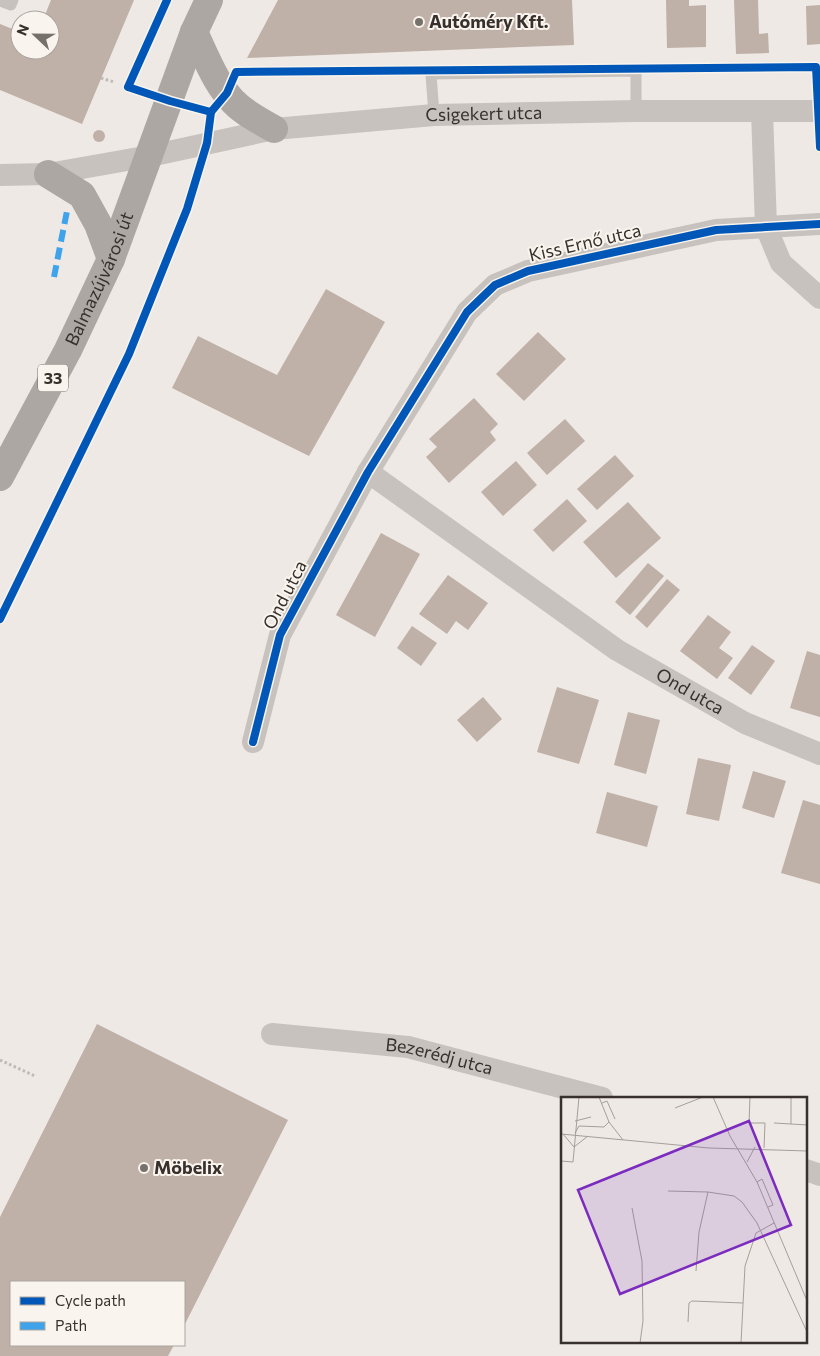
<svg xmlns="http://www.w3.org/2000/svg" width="820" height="1356" font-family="Commissioner,sans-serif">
	<rect width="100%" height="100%" fill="#eee9e4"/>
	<g fill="#bfb0a8">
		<path d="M51,0H134L82,124L0,90V24L20,32V50H50V20H43Z"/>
		<path d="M278,0H572L574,45L247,58Z"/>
		<path d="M666,0H689V6L706,5V47L667,48Z"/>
		<path d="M734,0H758L759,34L768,33L769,53L736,54Z"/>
		<path d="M820,5V44L807,45L806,6Z"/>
		<circle cx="99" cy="136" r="6"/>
		<path d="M326,289L385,322L309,456L172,388L198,336L277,375Z"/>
		<path d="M538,332L566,359L524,401L496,374Z"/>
		<path d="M474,398L498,424L490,432L496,440L449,483L426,457L437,447L429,439Z"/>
		<path d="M565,419L585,441L547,475L527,453Z"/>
		<path d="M615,455L634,476L597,510L577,489Z"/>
		<path d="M516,461L537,485L503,516L481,492Z"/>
		<path d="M567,499L587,521L553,552L533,530Z"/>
		<path d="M628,502L661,538L616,578L583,542Z"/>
		<path d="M381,533L420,554L375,637L336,615Z"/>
		<path d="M648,563L664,576L630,615L615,602Z"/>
		<path d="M448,575L488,603L468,630L456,621L447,634L419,614Z"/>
		<path d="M667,579L680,590L647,628L635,617Z"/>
		<path d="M708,615L731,632L719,648L733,658L717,679L680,651Z"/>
		<path d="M412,626L437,643L421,666L397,648Z"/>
		<path d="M752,645L775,661L751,695L728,678Z"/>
		<path d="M807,651L820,655V717L790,708Z"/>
		<path d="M557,687L599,700L579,764L537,752Z"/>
		<path d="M483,697L502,719L477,742L457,720Z"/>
		<path d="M628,712L660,720L646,774L614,765Z"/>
		<path d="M698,758L731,765L719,821L686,814Z"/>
		<path d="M753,771L786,781L774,818L742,808Z"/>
		<path d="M607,792L658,806L647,847L596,833Z"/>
		<path d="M803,800L820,805V884L781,873Z"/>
		<path d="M97,1024L288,1120L184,1326V1282H11V1345H174L168,1356H0V1217Z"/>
	</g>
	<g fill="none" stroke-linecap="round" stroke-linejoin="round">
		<g stroke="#bfbab6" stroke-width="3" stroke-dasharray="2.5 2.5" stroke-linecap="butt">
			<path d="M101,78L114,82"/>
			<path d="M0,1060L35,1076"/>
		</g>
		<g stroke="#c7c2bd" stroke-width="11">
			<path d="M0,1L11,5L13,0"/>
			<path d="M434,115L431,74L636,71V111"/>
		</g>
		<g stroke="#c7c2bd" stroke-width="22">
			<path d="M762,111L766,227L781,263L820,298"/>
			<path id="s1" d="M0,175L48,174L150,156L274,129L434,115L636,111H820"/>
			<path id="s2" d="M368,472L617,650L745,723L820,754"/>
			<path d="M253,742L280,635L368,472L467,312L495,285L528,271L716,230L820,224"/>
			<path id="s3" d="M272,1034L408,1047L602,1098"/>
			<path d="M806,1170L820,1175"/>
		</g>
		<g stroke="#aca7a2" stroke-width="28">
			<path d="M194,32C206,57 217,88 238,106C248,115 262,122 274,129"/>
			<path d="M48,174L82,195L98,224L111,259"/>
			<path id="s4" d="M0,477L68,350L111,259L194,32L209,0"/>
		</g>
		<path stroke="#3fa3eb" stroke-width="6" stroke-dasharray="12 6" stroke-linecap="butt" d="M54,277L67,211"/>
		<g stroke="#f9f4ed" stroke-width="11">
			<g id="cycleway">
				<path d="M167,0L128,87L170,101L211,112"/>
				<path d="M0,619L129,354L187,209L207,143L211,112L227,93L236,72L816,67L820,147"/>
				<path d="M253,742L280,635L368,472L467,312L495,285L528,271L716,230L820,224"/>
			</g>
		</g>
		<use href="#cycleway" stroke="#0057b8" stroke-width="8"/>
	</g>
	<g fill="#77716c" stroke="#f9f4ed" stroke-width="2">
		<circle cx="419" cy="22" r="5"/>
		<circle cx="144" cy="1168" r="5"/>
	</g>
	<g text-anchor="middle" stroke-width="4" stroke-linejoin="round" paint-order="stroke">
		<rect fill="#f9f4ed" stroke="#716b66" stroke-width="1" x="38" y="364.5" width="30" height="27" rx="4"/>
		<g font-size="16" font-weight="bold" fill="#37302c">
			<text x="53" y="384">33</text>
		</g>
		<g font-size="18" font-weight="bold" fill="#37302c" stroke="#f9f4ed" text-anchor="start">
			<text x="429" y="28">Autóméry Kft.</text>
			<text x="154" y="1174">Möbelix</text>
		</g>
		<g font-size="18" fill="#37302c" stroke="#f9f4ed">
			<text dy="6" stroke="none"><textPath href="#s1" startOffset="489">Csigekert utca</textPath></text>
			<text transform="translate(585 243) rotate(-13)" y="6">Kiss Ernő utca</text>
			<text dy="6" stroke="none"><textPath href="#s4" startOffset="222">Balmazújvárosi út</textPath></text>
			<text transform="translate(285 595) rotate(-63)" y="6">Ond utca</text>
			<text dy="6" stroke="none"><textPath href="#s2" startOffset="390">Ond utca</textPath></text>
			<text dy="6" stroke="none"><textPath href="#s3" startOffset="169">Bezerédj utca</textPath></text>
		</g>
	</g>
	<g transform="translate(561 1097)">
		<rect width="246" height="246" fill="#eee9e4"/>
		<path fill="none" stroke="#a59f9a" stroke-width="1" d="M38,0L48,25L62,43M152,0L169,39L196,85L247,206M189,0L188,26H204L203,51M41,6L46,4L54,22M114,11L142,0M14,24L30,20M213,26L247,28M230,27V0M14,36L18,29L43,30L48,25M0,37L148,51L247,54M2,37L13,50M13,50L27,39M0,64L12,65L18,0M186,65L194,50M196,85L201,82L212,108L207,110M107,94L147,95L173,99L181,105L196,126L247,237M71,111L81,164L82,224L79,246M135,174L138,135L147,95M127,225L128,206L131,204L182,206M180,246L184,169L195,136L213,126"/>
		<path fill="#7b2cbf" fill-opacity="0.15" stroke="#7b2cbf" stroke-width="2.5" d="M188,24L230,128L59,197L17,93Z"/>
		<rect width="246" height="246" fill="none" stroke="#37302c" stroke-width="2.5"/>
	</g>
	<rect x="10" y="1281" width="175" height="65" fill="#f9f4ed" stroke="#aba6a0"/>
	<rect x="20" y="1297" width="25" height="8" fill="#0057b8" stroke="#aba6a0"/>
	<text x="55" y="1306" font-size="15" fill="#37302c">Cycle path</text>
	<rect x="20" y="1322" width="25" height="8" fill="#3fa3eb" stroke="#aba6a0"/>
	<text x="55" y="1331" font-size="15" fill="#37302c">Path</text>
	<g transform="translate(35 35) rotate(292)"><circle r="24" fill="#f9f4ed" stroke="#aba6a0"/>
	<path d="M0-4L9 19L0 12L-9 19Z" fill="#77716c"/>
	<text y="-8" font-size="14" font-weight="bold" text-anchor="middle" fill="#37302c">N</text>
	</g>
</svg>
